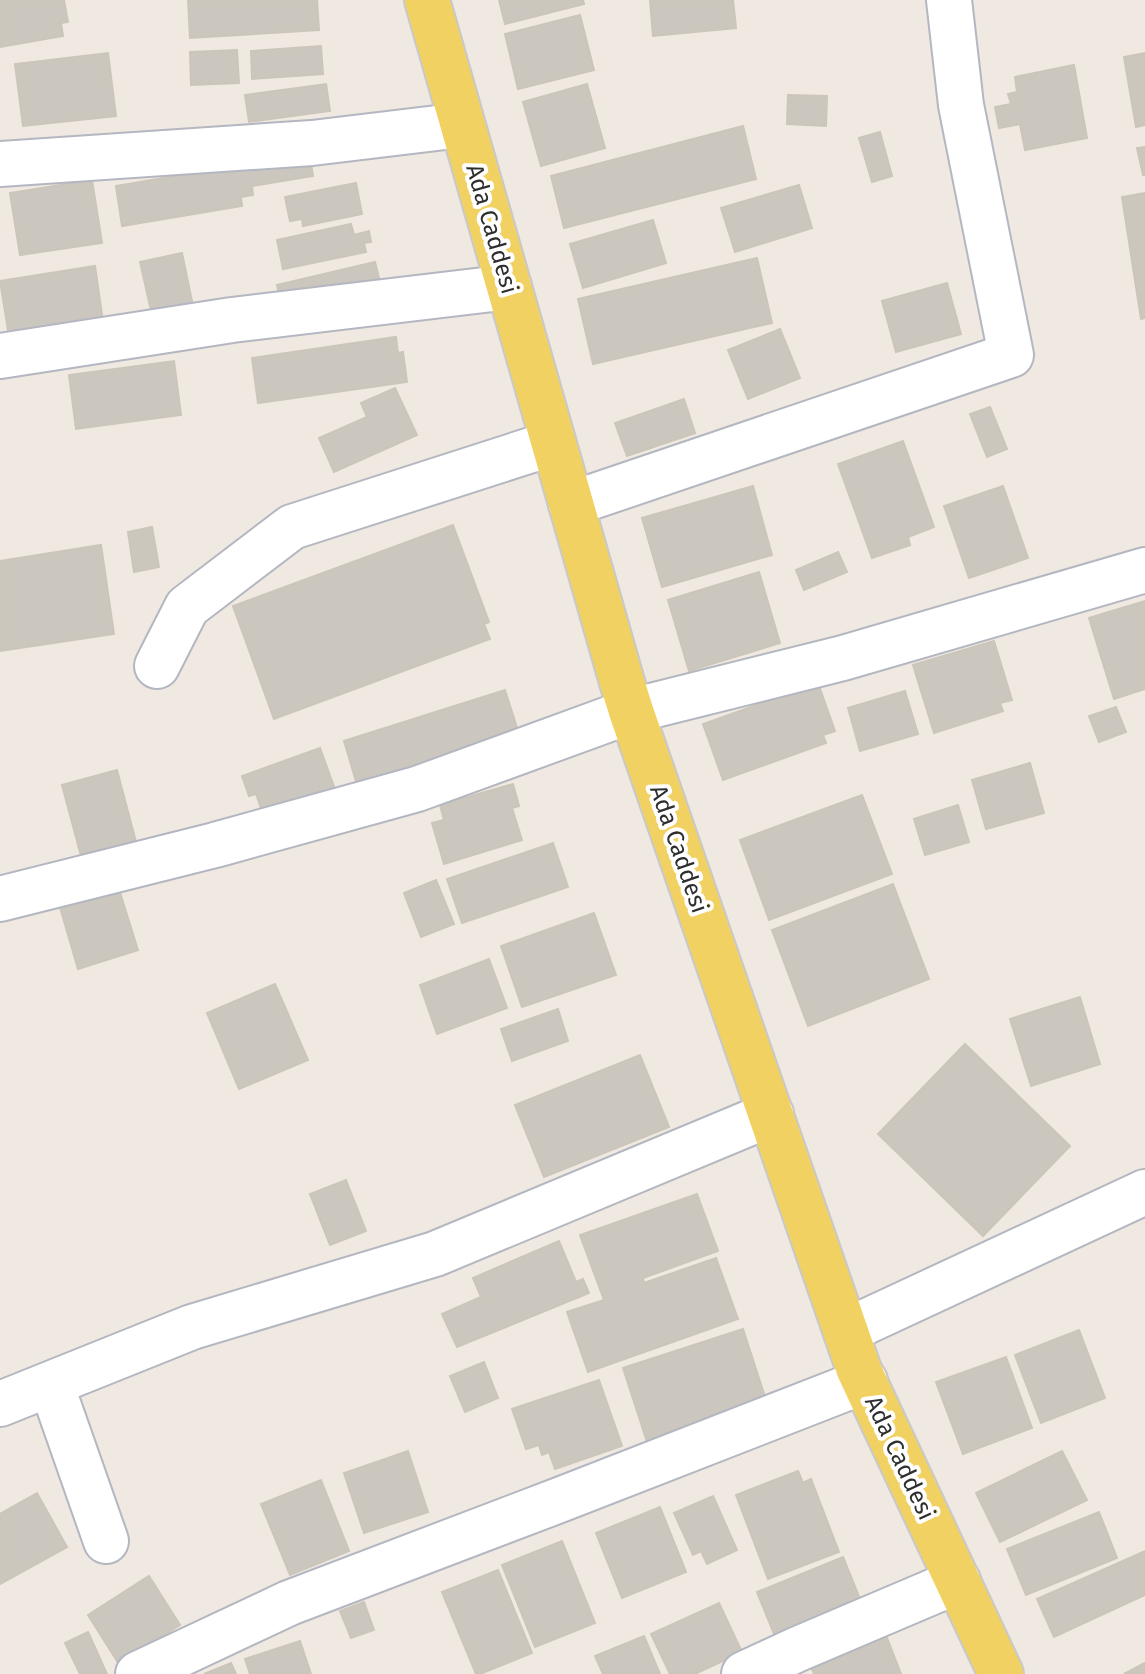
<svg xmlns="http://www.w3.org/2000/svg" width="1145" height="1674" font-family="'Fira Sans',sans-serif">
	<rect width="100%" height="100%" fill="#efe9e1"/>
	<g fill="#cbc7bf" stroke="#cbc5ba" stroke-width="2">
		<path d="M0,0H64L68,22L61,23L63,36L0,47Z"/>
		<path d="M188,0H317L319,30L190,38Z"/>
		<path d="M499,0H583L584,4L505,24Z"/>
		<path d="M650,0H733L736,28L653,36Z"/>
		<path d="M580,15L594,70L518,89L505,34Z"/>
		<path d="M321,46L323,74L252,79L251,51Z"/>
		<path d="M237,50L239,83L191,85L190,52Z"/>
		<path d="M108,53L116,116L23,126L15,64Z"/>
		<path d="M1145,53V125L1136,127L1124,57Z"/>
		<path d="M1074,65L1087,138L1025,150L1020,124L999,128L995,107L1011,104L1008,94L1017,92L1015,77Z"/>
		<path d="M326,84L330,111L249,122L245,95Z"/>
		<path d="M587,84L605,148L541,166L523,102Z"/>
		<path d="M788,95L827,96L826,126L787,124Z"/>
		<path d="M743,126L756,179L564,228L551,176Z"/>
		<path d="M880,132L892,176L872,182L859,138Z"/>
		<path d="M1145,147V175H1143L1137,148Z"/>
		<path d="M309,153L313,176L252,186L253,195L241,197L242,206L122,226L116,186Z"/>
		<path d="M92,180L102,243L20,255L10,193Z"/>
		<path d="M356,183L362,214L303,226L302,219L290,221L285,197Z"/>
		<path d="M799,185L812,228L735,252L721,208Z"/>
		<path d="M1145,193V318L1141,319L1122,197Z"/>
		<path d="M653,220L666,263L583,288L570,244Z"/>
		<path d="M351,224L354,235L369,231L371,242L364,243L366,252L283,269L277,240Z"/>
		<path d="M182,253L193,306L152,315L140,262Z"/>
		<path d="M757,258L772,323L593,364L578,299Z"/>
		<path d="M375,262L383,294L283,310L277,285Z"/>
		<path d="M95,266L103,322L9,336L0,281Z"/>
		<path d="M947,283L961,334L896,352L882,301Z"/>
		<path d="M780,329L800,378L748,399L728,350Z"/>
		<path d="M396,337L398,353L403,352L407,382L258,403L252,358Z"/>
		<path d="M174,361L181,415L76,429L69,375Z"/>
		<path d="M395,388L417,435L334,472L319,438L367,417L361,403Z"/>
		<path d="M684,399L695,433L627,456L615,423Z"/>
		<path d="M990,407L1007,449L987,457L970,414Z"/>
		<path d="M903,441L934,527L908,537L910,545L872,558L838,464Z"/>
		<path d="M753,486L772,555L662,587L642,518Z"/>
		<path d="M1003,486L1028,558L969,578L944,506Z"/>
		<path d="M453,525L489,622L484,624L490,639L274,719L233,606Z"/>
		<path d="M152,527L159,567L134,572L128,532Z"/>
		<path d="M101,545L114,634L0,651V561Z"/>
		<path d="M838,552L847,572L804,590L796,570Z"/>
		<path d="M759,572L780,643L689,671L668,600Z"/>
		<path d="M1145,601V689L1114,699L1089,618Z"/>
		<path d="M994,641L1012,700L1000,703L1003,711L934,733L913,665Z"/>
		<path d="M818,683L835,731L823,735L826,743L723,780L703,724Z"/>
		<path d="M505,690L520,737L358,788L344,741Z"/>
		<path d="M905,691L918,734L860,751L848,708Z"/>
		<path d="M1116,707L1126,732L1099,742L1089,716Z"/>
		<path d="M320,748L337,795L265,820L256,794L249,796L242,776Z"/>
		<path d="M1030,763L1044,813L986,829L972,780Z"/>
		<path d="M117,770L136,842L81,856L62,785Z"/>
		<path d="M513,784L519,806L512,808L522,840L444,864L432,823L444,820L440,805Z"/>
		<path d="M862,795L892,874L769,920L740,840Z"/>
		<path d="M958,805L969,842L925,855L914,819Z"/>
		<path d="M553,843L568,887L462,923L447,879Z"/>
		<path d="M436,880L454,924L421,937L404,893Z"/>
		<path d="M893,884L929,979L808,1026L772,930Z"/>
		<path d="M118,886L138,950L78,969L59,904Z"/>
		<path d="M594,913L616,975L522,1007L501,946Z"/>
		<path d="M489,959L507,1008L437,1034L420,985Z"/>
		<path d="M275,984L308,1060L239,1089L207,1013Z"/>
		<path d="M1080,997L1100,1064L1031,1086L1010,1019Z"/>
		<path d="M558,1009L568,1041L512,1061L501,1029Z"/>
		<path d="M965,1044L1070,1146L983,1236L878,1134Z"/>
		<path d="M640,1055L669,1127L544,1177L515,1105Z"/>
		<path d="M346,1180L366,1231L330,1245L310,1194Z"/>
		<path d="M697,1194L718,1251L643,1278L644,1283L716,1258L738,1319L588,1372L567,1312L604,1300L580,1235Z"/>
		<path d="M559,1241L576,1282L583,1279L589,1293L457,1347L442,1314L481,1297L473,1278Z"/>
		<path d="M743,1329L768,1406L648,1445L623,1368Z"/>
		<path d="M1079,1330L1105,1398L1041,1423L1015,1355Z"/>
		<path d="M1006,1357L1032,1428L963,1454L936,1382Z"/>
		<path d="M484,1362L498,1398L465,1412L450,1376Z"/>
		<path d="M599,1380L622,1446L555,1469L549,1452L542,1455L539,1445L526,1449L512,1409Z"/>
		<path d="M408,1451L428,1512L364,1533L344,1473Z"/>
		<path d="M1062,1451L1087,1500L1000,1542L976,1493Z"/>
		<path d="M798,1471L803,1483L811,1479L839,1552L768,1579L736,1495Z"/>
		<path d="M321,1480L349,1551L290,1575L261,1504Z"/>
		<path d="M37,1493L67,1547L0,1584V1514Z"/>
		<path d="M713,1496L737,1550L707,1564L701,1551L693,1555L674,1513Z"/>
		<path d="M660,1507L686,1572L622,1598L596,1533Z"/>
		<path d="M1099,1512L1117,1558L1026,1595L1007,1549Z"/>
		<path d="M562,1541L595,1623L535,1647L502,1565Z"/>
		<path d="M1145,1551V1595L1054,1637L1037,1599Z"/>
		<path d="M843,1557L860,1599L774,1634L757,1592Z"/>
		<path d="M498,1570L532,1653L480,1674H476L442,1592Z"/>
		<path d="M149,1576L180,1625L119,1664L88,1615Z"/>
		<path d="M364,1602L374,1630L351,1638L340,1611Z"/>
		<path d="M719,1603L742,1652L695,1674H670L651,1634Z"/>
		<path d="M884,1630L901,1674H814L808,1659Z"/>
		<path d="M88,1632L107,1674H80L65,1643Z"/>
		<path d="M644,1636L660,1674H603L595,1656Z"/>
		<path d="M300,1641L311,1674H250L245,1659Z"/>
		<path d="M231,1663L236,1674H204Z"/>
		<path d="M1145,1663V1674H1124Z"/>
	</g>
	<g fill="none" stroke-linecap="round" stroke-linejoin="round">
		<g stroke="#b4b7c1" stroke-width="48">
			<g id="minor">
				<path d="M0,164L312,143L462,125"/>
				<path d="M0,356L232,320L509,287"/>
				<path d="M571,504L1011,355L961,105L949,0"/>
				<path d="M157,666L187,607L292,527L553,443"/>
				<path d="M0,899L215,845L417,789L631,711L843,658L1145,570"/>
				<path d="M846,1331L1145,1192"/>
				<path d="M51,1384L106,1541"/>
				<path d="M0,1404L192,1327L435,1254L771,1114"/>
				<path d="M138,1674L289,1603L562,1499L865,1381"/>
				<path d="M744,1674L798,1649L958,1581"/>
			</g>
		</g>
		<g stroke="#c9c9c9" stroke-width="48">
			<path id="major" d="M427,0L622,682L631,711L859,1370L1001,1674"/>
		</g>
		<use href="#minor" stroke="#fff" stroke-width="44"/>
		<use href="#major" stroke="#f2d163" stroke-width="44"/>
	</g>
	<g text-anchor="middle" stroke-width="8" stroke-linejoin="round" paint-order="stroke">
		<g font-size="24" fill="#2e2e2e" stroke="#fff">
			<text transform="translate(492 229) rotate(74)" y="8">Ada Caddesi</text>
			<text transform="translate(679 849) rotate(71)" y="8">Ada Caddesi</text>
			<text transform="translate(900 1458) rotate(65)" y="8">Ada Caddesi</text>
		</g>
	</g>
</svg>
